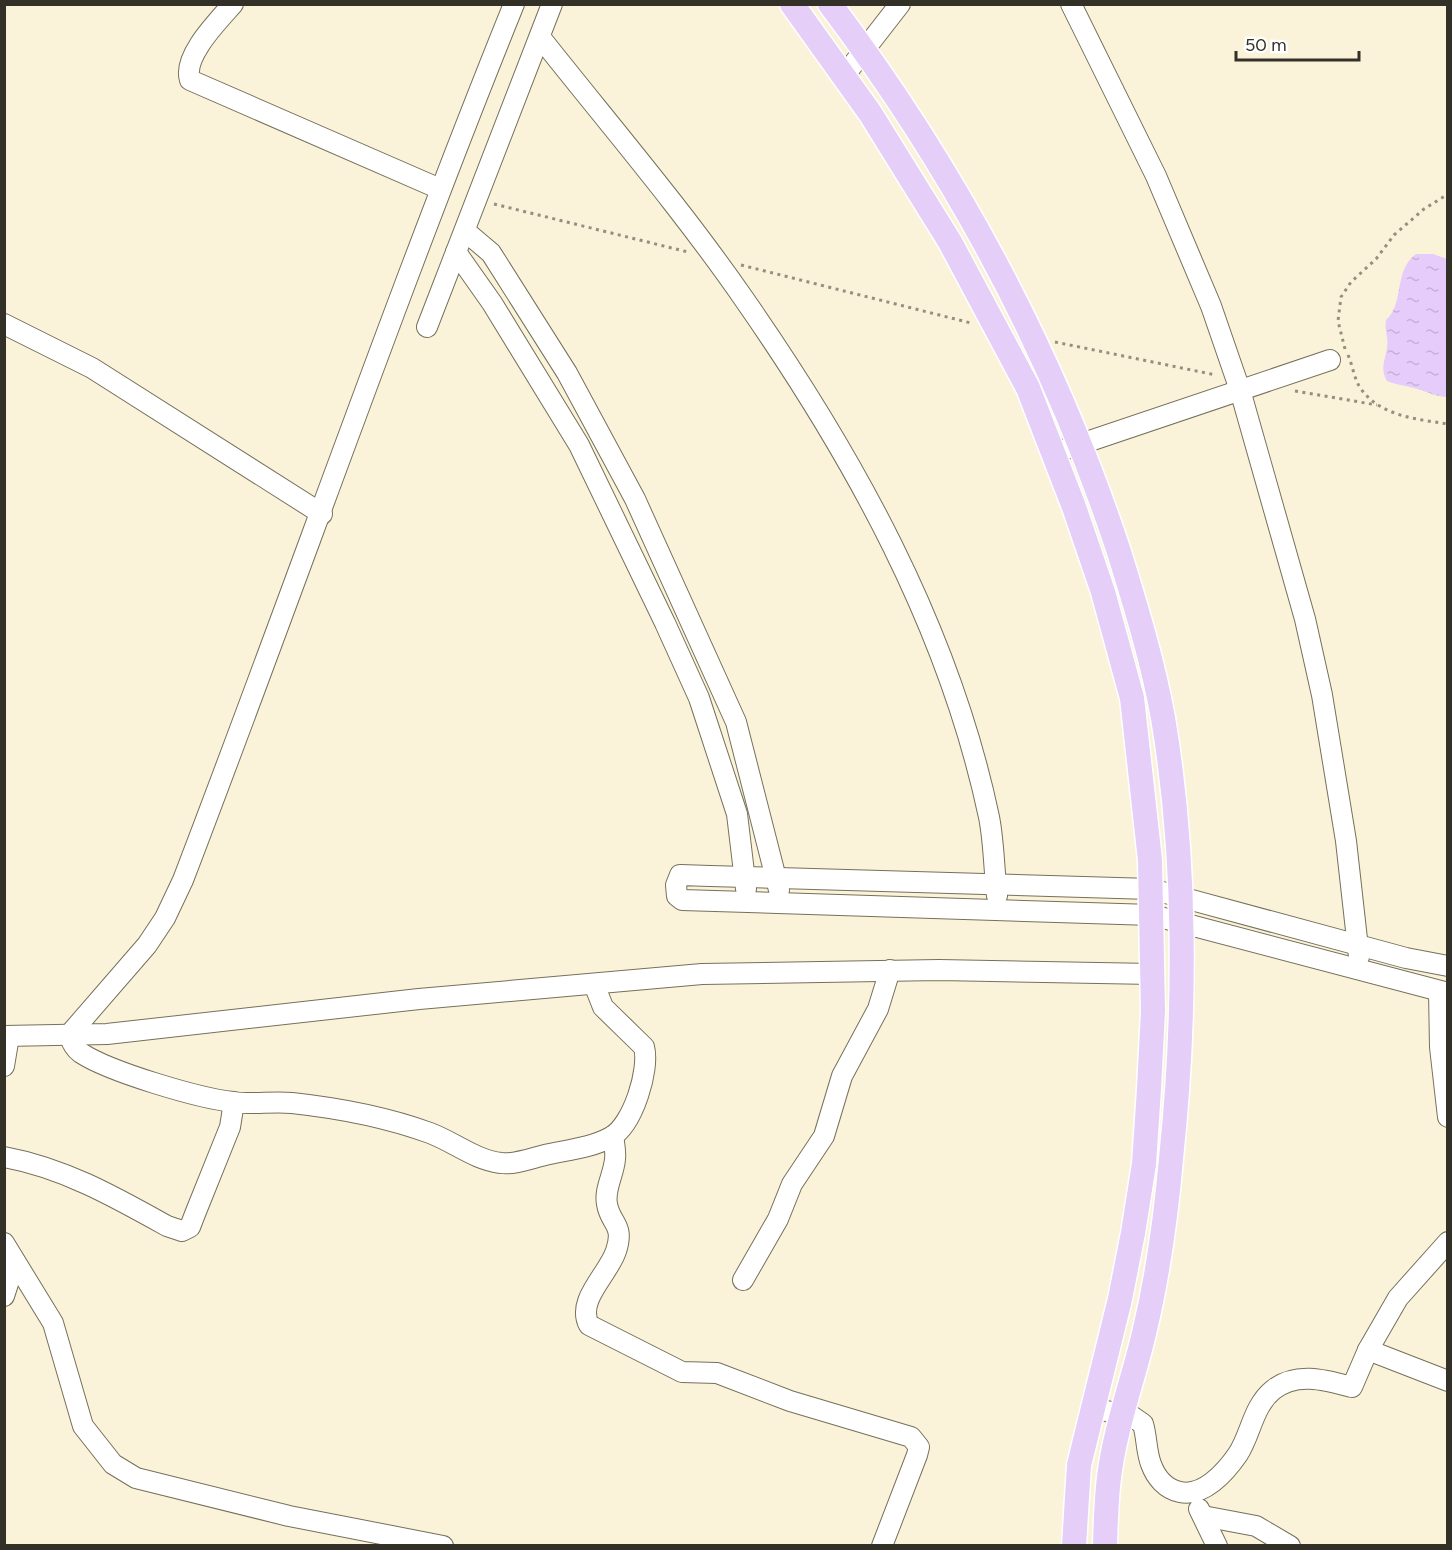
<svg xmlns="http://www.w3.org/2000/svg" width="1452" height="1550" font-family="Figtree,sans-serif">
	<defs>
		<pattern id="water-ripples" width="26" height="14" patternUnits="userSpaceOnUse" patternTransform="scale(1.5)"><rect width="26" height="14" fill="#e5ccfa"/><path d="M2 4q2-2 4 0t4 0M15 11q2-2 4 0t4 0" fill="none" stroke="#c5b0d6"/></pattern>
	</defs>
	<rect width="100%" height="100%" fill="#faf3da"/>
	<path fill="url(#water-ripples)" d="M1416,254H1433L1447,259V397C1433,396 1424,390 1410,387C1402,385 1394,384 1387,381C1380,368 1385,361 1387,348C1389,338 1384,330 1386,320C1405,303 1393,271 1416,254Z"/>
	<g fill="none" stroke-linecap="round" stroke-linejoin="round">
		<g stroke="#76705a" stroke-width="22">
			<g id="minor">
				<path d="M233,4C218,21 182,57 190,80L440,189"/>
				<path d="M514,4C397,293 295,588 183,880L165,918L147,945L69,1035C72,1042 74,1048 81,1053C110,1072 198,1098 233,1102C252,1105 272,1101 292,1103C338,1108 386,1117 430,1133C454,1142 475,1160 501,1163C514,1165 532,1158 545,1155C567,1150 591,1148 611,1137C633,1125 650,1069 644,1047L603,1007L594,984"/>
				<path d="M1071,4L1156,176L1211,306L1240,390L1305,619L1322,695L1346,841L1359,957"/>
				<path d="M540,37C608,123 681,208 744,299C854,457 949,628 989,817C994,842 994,870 997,896"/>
				<path d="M844,76L900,4"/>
				<path d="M465,231L491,253L567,373L635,499L736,722L779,890"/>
				<path d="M456,252L492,303L579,445L665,623L699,698L737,814L746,889"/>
				<path d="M4,324L92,368L322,514"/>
				<path d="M427,327L552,4"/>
				<path d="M1054,453L1330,360"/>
				<path d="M1448,966L1406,958L1151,889L710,876L680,875L676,885L677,896L682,900L1152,915L1448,993"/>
				<path d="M1439,991L1440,1047L1448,1117"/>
				<path d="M4,1036L107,1034L419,999L702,974L939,970L1153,974"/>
				<path d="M4,1066L9,1036"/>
				<path d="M613,1136C614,1143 616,1152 615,1159C614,1174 604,1189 607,1204C610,1224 625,1224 616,1251C608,1275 576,1300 589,1325L682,1372L717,1373L790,1401L911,1437L919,1447L917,1455L882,1546"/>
				<path d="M4,1157C64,1168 115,1197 167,1226L182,1231L190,1227L195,1214L230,1127L234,1102"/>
				<path d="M4,1243L53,1323L83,1426L113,1464L136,1478L289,1516L443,1546"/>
				<path d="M743,1280L778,1219L792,1184L824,1136L842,1076L878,1009L890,970"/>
				<path d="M4,1296L15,1262"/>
				<path d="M1368,1350L1448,1381"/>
				<path d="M1093,1408L1133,1417L1143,1424C1147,1437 1146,1451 1151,1464C1156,1478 1166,1489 1180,1492C1203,1497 1225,1473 1238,1454C1251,1434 1253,1406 1273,1390C1296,1371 1326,1380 1352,1387L1368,1350L1398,1298L1448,1242"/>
				<path d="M1199,1509L1217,1546"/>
				<path d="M1203,1516L1256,1526L1290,1546"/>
			</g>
		</g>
		<g stroke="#fff" stroke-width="27">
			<g id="major">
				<path d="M792,4L870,113L950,242L1028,388L1074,507L1103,592L1132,698L1150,860L1153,1011L1149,1089L1144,1164L1133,1233L1120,1299L1079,1465L1074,1546"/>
				<path d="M830,4C955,170 1054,355 1119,552C1136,607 1153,662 1163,718C1187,860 1186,1016 1171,1159C1166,1216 1158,1274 1145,1329C1135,1374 1118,1418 1111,1464C1106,1491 1106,1518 1105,1546"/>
			</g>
		</g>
		<g stroke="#948f7e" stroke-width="3" stroke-dasharray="3 4.5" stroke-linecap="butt">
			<path d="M494,204L688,252"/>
			<path d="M741,265L971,323"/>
			<path d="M1055,342L1216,375"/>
			<path d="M1345,349L1338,321L1341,297L1351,282L1376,259L1394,235L1424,209L1448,194"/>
			<path d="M1348,355C1352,364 1354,377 1359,386C1378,416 1416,419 1448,424"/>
			<path d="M1295,391L1377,405"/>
		</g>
		<use href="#minor" stroke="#fff" stroke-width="20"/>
		<use href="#major" stroke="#e5cef8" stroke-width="24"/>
	</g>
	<rect width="1452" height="1550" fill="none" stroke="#333127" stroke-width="12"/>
	<path d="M1236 51v9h123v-9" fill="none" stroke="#333127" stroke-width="3"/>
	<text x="1245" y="51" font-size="18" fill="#333127" stroke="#ffffff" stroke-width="4.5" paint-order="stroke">50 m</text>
</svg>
